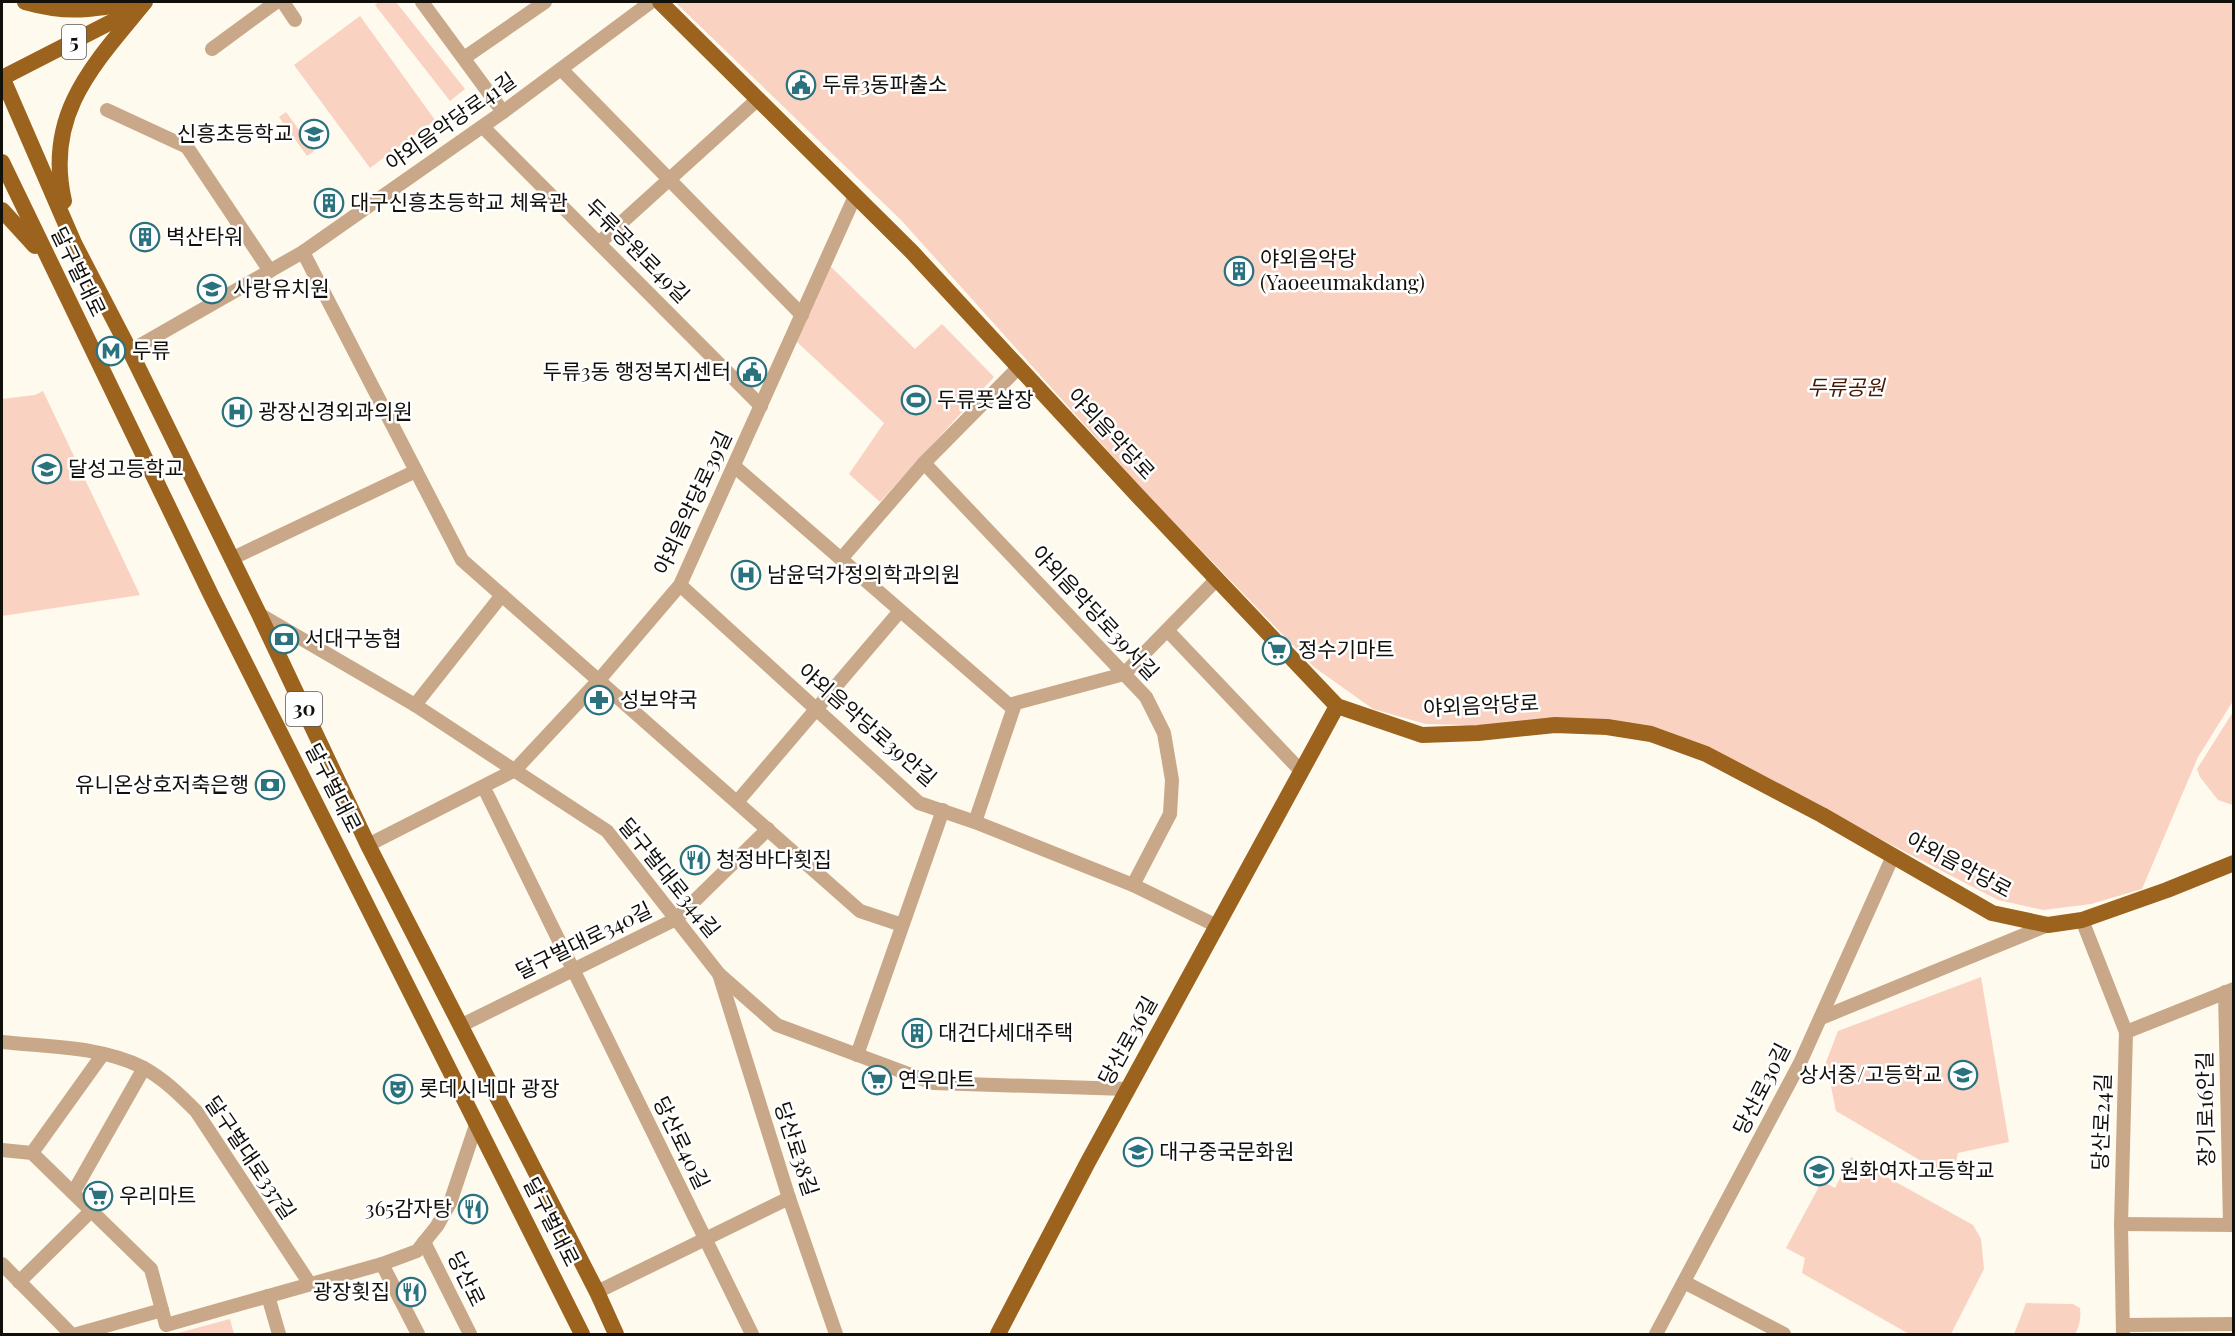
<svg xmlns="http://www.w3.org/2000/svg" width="2235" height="1336" font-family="'Playfair Display','Noto Sans KR',serif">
	<rect width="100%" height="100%" fill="#fefaee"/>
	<g fill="#fad2c2">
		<path d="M379,2H396L465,89L450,101L375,5Z"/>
		<path d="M675,2H2233V701L2198,757L2142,889L2091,904L2043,910L1998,900L1832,814L1654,729L1426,724L1373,709L1314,667L1143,490L902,221Z"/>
		<path d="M360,16L435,120L370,168L294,65Z"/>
		<path d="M286,112L314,151L307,156L279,117Z"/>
		<path d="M826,262L915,349L942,324L994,377L880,502L849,474L884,423L797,342Z"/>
		<path d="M43,391L140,595L2,616V399L35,395Z"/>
		<path d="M2233,712V805L2218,800L2200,777L2197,769Z"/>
		<path d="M1981,977L2009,1142L1958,1153L1952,1179L1836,1111L1826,1062L1838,1031Z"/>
		<path d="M1851,1157L1973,1225L1981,1239L1984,1269L1951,1334H1909L1802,1273L1805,1258L1786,1248L1822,1181L1835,1188Z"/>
		<path d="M2026,1303L2073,1304L2080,1308C2081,1318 2080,1325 2075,1334H2014Z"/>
		<path d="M230,1319L234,1334H179L178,1333Z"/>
	</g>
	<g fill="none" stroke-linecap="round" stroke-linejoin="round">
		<g stroke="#c9a889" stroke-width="14">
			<path d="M283,2L295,20"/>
			<path d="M422,2L503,112"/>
			<path d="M212,49L276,2"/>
			<path d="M464,58L545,2"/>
			<path d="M561,69L802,315"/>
			<path d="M107,110L187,147L270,271"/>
			<path d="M483,127L761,406"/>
			<path d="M599,243L758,99"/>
			<path d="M303,252L462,560L860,911L902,925"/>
			<path d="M130,351L303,252L503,112L651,2"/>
			<path d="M924,463L1146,697L1164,733L1172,780L1170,814L1133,885"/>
			<path d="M734,466L1009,705L1124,674L1217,579"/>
			<path d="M231,559L416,471"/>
			<path d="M841,559L924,463L1019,367"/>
			<path d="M680,585L919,803L975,822L1133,885L1217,926"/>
			<path d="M259,614L415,705L607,831L719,974L777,1025L933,1083L1127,1089"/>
			<path d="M1167,630L1301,771"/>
			<path d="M415,705L502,595"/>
			<path d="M487,794L752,1334"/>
			<path d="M737,802L900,611"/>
			<path d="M975,822L1015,704"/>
			<path d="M368,845L515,770L599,680L680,585L855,196"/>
			<path d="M2082,920L2126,1032L2121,1224L2123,1334"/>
			<path d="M719,974L789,1198L836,1334"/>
			<path d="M2225,992L2230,1225"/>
			<path d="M1821,1018L2048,925"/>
			<path d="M460,1026L676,919L768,829"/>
			<path d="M2126,1032L2234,989"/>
			<path d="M2,1042C48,1047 100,1046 142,1067C163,1078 180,1095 196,1111L310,1284"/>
			<path d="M857,1055L943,810"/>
			<path d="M2,1150L32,1153L151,1269L162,1310"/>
			<path d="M32,1153L103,1054"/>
			<path d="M73,1193L144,1068"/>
			<path d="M2121,1224L2234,1225"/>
			<path d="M424,1242L470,1334"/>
			<path d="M2,1264L71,1334"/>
			<path d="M382,1264L418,1334"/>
			<path d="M19,1282L91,1211"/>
			<path d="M1684,1282L1784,1334"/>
			<path d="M597,1292L789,1198"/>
			<path d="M268,1296L279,1334"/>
			<path d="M2123,1325L2234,1324"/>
			<path d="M77,1334L162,1310L166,1325L382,1264L417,1251L437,1226L450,1203L476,1125"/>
			<path d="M1656,1334L1800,1063L1893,856"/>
		</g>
		<g stroke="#9b631d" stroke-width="16">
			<path d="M25,2C67,14 93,10 135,2"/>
			<path d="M660,2L912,252L1138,496L1337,706L1422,735L1478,733L1555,725L1607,727L1651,734L1706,754L1822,815L1992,913L2048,925L2082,920L2167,890L2234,863"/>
			<path d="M2,77L74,243L130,351L259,614L368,845L597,1292L616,1334"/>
			<path d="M2,78L119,18L133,8"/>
			<path d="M2,162L211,595L582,1334"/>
			<path d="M64,201C44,114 94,64 145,2"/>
			<path d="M2,210L35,246"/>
			<path d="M998,1334L1088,1162L1337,706"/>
		</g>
	</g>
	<defs>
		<g id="civic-ring" transform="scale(1.5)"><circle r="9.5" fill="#fff" stroke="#2a727e" stroke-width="1.5"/><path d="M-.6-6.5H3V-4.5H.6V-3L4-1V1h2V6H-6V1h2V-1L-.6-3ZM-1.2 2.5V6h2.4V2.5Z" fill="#2a727e"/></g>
		<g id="school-ring" transform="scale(1.5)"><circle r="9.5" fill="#fff" stroke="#2a727e" stroke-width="1.5"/><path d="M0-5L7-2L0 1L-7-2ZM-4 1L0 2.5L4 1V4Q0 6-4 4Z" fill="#2a727e"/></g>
		<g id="building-ring" transform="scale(1.5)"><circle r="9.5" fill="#fff" stroke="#2a727e" stroke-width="1.5"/><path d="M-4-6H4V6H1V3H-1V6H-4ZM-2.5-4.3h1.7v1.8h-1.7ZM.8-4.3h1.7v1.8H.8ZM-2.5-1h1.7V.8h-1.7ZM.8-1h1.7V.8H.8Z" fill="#2a727e"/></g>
		<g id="metro-ring" transform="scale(1.5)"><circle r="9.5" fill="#fff" stroke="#2a727e" stroke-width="1.5"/><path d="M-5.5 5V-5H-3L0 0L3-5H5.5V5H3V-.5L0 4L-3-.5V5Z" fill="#2a727e"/></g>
		<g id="stadium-ring" transform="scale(1.5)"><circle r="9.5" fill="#fff" stroke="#2a727e" stroke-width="1.5"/><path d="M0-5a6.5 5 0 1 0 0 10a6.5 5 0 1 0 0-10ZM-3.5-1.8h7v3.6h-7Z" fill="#2a727e"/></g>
		<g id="hospital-ring" transform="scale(1.5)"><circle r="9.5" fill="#fff" stroke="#2a727e" stroke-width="1.5"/><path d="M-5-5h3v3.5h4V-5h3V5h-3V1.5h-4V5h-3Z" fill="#2a727e"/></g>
		<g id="bank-ring" transform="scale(1.5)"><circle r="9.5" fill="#fff" stroke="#2a727e" stroke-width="1.5"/><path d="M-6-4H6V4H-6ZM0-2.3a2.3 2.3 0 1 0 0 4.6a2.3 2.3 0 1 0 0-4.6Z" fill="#2a727e"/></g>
		<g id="supermarket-ring" transform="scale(1.5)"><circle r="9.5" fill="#fff" stroke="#2a727e" stroke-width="1.5"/><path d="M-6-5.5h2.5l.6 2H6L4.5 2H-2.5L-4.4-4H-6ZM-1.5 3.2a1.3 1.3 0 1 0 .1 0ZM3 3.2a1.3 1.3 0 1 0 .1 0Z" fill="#2a727e"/></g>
		<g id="pharmacy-ring" transform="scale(1.5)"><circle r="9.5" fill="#fff" stroke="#2a727e" stroke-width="1.5"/><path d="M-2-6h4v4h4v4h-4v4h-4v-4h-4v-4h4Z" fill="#2a727e"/></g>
		<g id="restaurant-ring" transform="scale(1.5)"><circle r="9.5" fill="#fff" stroke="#2a727e" stroke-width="1.5"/><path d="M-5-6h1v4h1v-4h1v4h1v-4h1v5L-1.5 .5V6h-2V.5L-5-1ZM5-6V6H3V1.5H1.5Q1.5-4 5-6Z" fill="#2a727e"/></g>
		<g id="theatre-ring" transform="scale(1.5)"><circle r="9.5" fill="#fff" stroke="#2a727e" stroke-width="1.5"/><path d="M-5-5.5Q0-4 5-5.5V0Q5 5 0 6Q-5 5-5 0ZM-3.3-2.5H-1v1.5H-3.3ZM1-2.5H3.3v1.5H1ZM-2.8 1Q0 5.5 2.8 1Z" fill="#2a727e"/></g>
	</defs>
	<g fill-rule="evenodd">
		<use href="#civic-ring" x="801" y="85"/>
		<use href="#school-ring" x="314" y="134"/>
		<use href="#building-ring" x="329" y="203"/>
		<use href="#building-ring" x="145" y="237"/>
		<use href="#building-ring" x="1239" y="271"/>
		<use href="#school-ring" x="212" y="289"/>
		<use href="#metro-ring" x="111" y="351"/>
		<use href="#civic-ring" x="752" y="372"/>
		<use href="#stadium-ring" x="916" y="400"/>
		<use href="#hospital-ring" x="237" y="412"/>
		<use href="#school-ring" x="47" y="469"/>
		<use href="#hospital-ring" x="746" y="575"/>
		<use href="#bank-ring" x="284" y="639"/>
		<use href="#supermarket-ring" x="1277" y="650"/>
		<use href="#pharmacy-ring" x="599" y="700"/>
		<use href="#bank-ring" x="270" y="785"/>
		<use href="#restaurant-ring" x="695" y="860"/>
		<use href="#building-ring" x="917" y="1033"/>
		<use href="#school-ring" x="1963" y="1075"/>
		<use href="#supermarket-ring" x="877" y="1080"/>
		<use href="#theatre-ring" x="398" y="1089"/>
		<use href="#school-ring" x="1138" y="1152"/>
		<use href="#school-ring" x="1819" y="1171"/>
		<use href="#supermarket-ring" x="98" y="1196"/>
		<use href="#restaurant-ring" x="473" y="1209"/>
		<use href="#restaurant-ring" x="411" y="1292"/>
	</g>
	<g text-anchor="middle" stroke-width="5" stroke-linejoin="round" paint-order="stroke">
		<g fill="#fff" stroke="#595854" stroke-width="1.5">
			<rect x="62" y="25" width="24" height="34" rx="4.5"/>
			<rect x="286" y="692" width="36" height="34" rx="4.5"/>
		</g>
		<g font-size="20" font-weight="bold" fill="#12100b">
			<text x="74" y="49">5</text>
			<text x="304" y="716">30</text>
		</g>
		<g font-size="21" fill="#12100b" stroke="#fff" text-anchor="start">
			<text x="822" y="92">두류3동파출소</text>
			<text x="293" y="141" text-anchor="end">신흥초등학교</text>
			<text x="350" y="210">대구신흥초등학교 체육관</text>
			<text x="166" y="244">벽산타워</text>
			<text x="1260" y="266">야외음악당<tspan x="1260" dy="24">(Yaoeeumakdang)</tspan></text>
			<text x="233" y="296">사랑유치원</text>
			<text x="132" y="358">두류</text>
			<text x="731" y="379" text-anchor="end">두류3동 행정복지센터</text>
			<text x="937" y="407">두류풋살장</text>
			<text x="258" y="419">광장신경외과의원</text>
			<text x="68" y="476">달성고등학교</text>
			<text x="767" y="582">남윤덕가정의학과의원</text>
			<text x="305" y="646">서대구농협</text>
			<text x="1298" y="657">정수기마트</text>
			<text x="620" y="707">성보약국</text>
			<text x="249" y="792" text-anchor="end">유니온상호저축은행</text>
			<text x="716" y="867">청정바다횟집</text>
			<text x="938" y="1040">대건다세대주택</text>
			<text x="1942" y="1082" text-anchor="end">상서중/고등학교</text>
			<text x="898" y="1087">연우마트</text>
			<text x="419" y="1096">롯데시네마 광장</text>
			<text x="1159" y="1159">대구중국문화원</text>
			<text x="1840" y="1178">원화여자고등학교</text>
			<text x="119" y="1203">우리마트</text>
			<text x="452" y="1216" text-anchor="end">365감자탕</text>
			<text x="390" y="1299" text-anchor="end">광장횟집</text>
		</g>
		<g font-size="21" fill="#12100b" stroke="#fff">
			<text transform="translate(451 122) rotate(-35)" y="7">야외음악당로41길</text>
			<text transform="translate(637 251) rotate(45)" y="7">두류공원로49길</text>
			<text transform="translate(78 272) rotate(64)" y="7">달구벌대로</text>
			<text transform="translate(1111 434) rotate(47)" y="7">야외음악당로</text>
			<text transform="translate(693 503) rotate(-65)" y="7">야외음악당로39길</text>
			<text transform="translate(1095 613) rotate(47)" y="7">야외음악당로39서길</text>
			<text transform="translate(1481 706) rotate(-3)" y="7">야외음악당로</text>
			<text transform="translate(867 725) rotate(41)" y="7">야외음악당로39안길</text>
			<text transform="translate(333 788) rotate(63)" y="7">달구벌대로</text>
			<text transform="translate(1959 865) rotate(28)" y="7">야외음악당로</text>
			<text transform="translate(669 878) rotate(51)" y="7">달구벌대로344길</text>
			<text transform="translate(584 941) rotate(-26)" y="7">달구벌대로340길</text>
			<text transform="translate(1128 1041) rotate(-61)" y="7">당산로36길</text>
			<text transform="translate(1762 1089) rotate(-63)" y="7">당산로30길</text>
			<text transform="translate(2206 1109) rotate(-91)" y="7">장기로16안길</text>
			<text transform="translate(2102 1122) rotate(-88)" y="7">당산로24길</text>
			<text transform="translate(681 1143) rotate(64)" y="7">당산로40길</text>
			<text transform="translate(796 1149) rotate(72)" y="7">당산로38길</text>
			<text transform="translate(250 1158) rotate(56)" y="7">달구벌대로337길</text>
			<text transform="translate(551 1222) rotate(63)" y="7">달구벌대로</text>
			<text transform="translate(466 1279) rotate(64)" y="7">당산로</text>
		</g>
		<g font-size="21" font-style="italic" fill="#491904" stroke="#fff">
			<text x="1846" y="395">두류공원</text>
		</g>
	</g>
	<rect width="2235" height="1336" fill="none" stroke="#12100b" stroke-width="6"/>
</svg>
